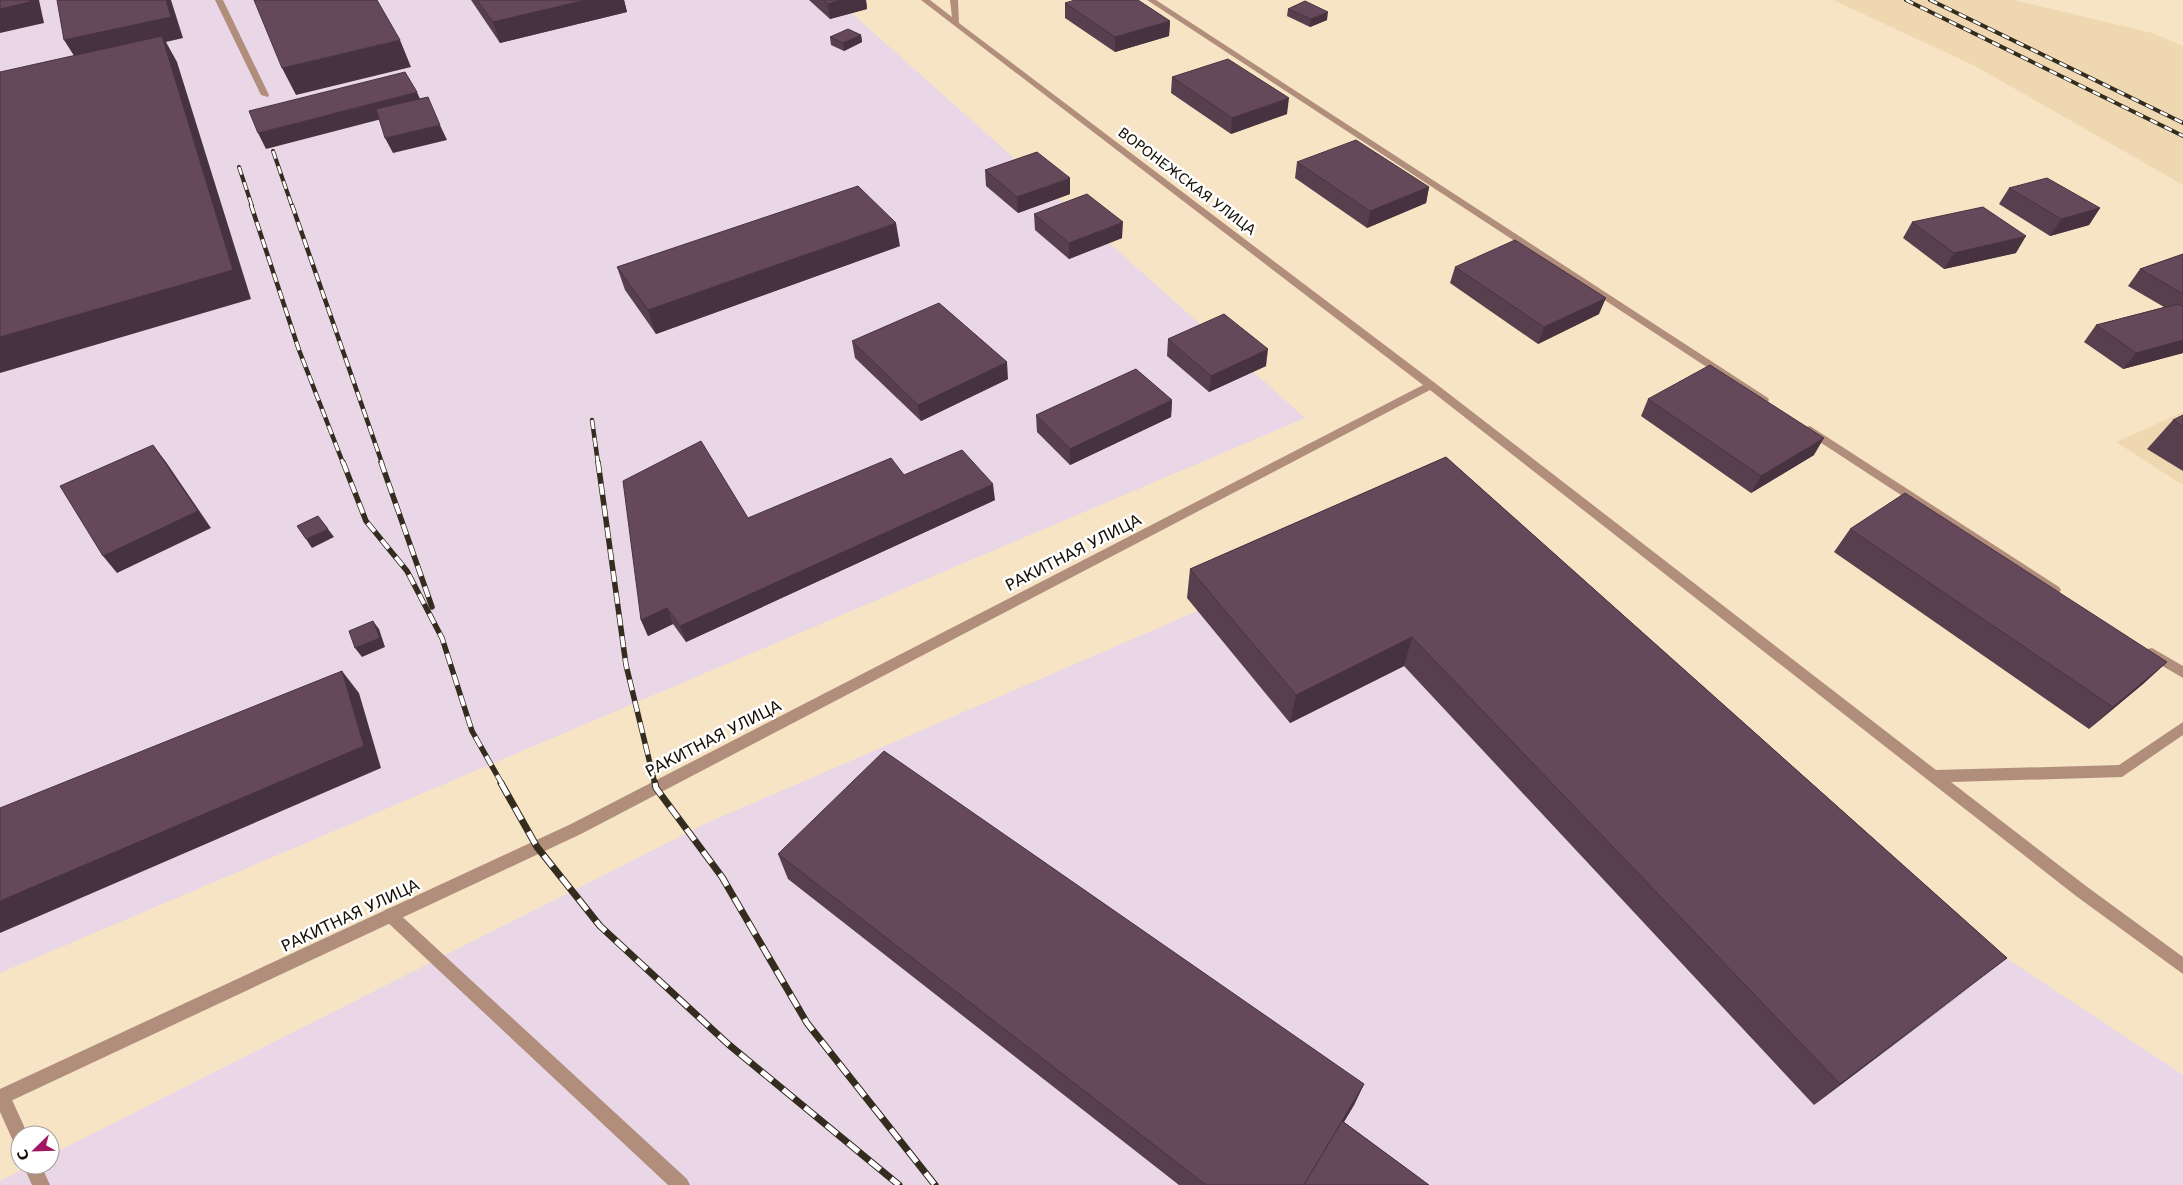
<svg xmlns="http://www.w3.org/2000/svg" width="2183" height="1185" font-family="'DejaVu Sans',sans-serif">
	<rect width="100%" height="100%" fill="#f7e4c5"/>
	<g fill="#e9d6e7">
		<path d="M0,0H837L1305,418L0,973Z"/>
		<path d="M1466,495L2003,956L2183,1075V1185H0V1181L31,1165H50V1155L707,823Z"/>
	</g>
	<g fill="#eed7b1">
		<path d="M1833,0H2014L2152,33L2183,46V185L1975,66Z"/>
		<path d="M2183,412V485L2116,442Z"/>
	</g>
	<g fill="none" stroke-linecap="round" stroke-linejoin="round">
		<g fill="#b18e7c" fill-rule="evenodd">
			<path d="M215,0H223L269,95L268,97L261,95Z"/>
			<path d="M390,908L395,910L687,1179L690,1185H668L385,920L382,915L385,910Z"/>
			<path d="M0,1089L8,1091L28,1135H20V1146L14,1143L0,1112Z"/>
			<path d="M23,1165H41L50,1185H32Z"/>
		</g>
		<g fill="#b18e7c" fill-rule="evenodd">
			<path d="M921,0H930L952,17L950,0H958L959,23L1435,383L1936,770L2119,765L2183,722V735L2122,777L1951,782L2086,886L2183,957V974L2076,896L1430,390L581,834L0,1106V1089L571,824L1423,385Z"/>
			<path d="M1147,0H1156L1768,398L1769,400L1768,402H1760Z"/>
			<path d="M1810,426L2059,587L2061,590L2059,593H2051L1806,433L1804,430L1806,427Z"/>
			<path d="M2152,648L2183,666V678L2147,657L2145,653L2147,649Z"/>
		</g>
		<g stroke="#342c1e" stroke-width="4">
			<g id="rail-far3">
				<path d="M1906,0L2183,136"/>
				<path d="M1930,0L2183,123"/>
				<path d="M273,151L292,206"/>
				<path d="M239,167L252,206"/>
			</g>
		</g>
		<g stroke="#342c1e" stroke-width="4.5">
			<g id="rail-far2">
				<path d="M251,205L299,350L343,463"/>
				<path d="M292,205L382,463"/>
				<path d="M592,420L598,463"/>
			</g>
		</g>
		<g stroke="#342c1e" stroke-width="5.5">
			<g id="rail-far1">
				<path d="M343,462L366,521L407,571L442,638L472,731L502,784"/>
				<path d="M381,462L432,607"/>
				<path d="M598,462L626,665L655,784"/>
			</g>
		</g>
		<g stroke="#342c1e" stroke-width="7">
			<g id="rail">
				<path d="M501,783L537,847L600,926L728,1044L899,1185"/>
				<path d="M655,783L656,788L722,877L807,1023L935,1185"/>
			</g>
		</g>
		<use href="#rail-far3" stroke="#fff" stroke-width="2.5" stroke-dasharray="8" stroke-linecap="butt"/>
		<use href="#rail-far2" stroke="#fff" stroke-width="3" stroke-dasharray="9" stroke-linecap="butt"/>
		<use href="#rail-far1" stroke="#fff" stroke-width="4" stroke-dasharray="11" stroke-linecap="butt"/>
		<use href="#rail" stroke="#fff" stroke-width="5" stroke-dasharray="14" stroke-linecap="butt"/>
	</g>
	<g fill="#573f4e">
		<path d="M471,0H624L627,12L500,43Z"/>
		<path d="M809,0H866L867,9L830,19Z"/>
		<path d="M1065,3L1170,21L1169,36L1115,52L1065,18Z"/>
		<path d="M1288,9L1327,20L1310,27L1287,16Z"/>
		<path d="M861,35L862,42L844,51L831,45L830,37Z"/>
		<path d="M1172,77L1287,114L1231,134L1171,93Z"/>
		<path d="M1297,162L1429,187L1426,203L1367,228L1295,178Z"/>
		<path d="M985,170L1070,194L1018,213L986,186Z"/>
		<path d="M2009,188L2100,208L2089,225L2050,236L1999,204Z"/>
		<path d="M1034,214L1122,238L1069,259L1035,230Z"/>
		<path d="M1912,222L2016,253L1944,269L1903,238Z"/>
		<path d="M900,246L656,334L625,290L617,267Z"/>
		<path d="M2183,254V353L2123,369L2084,342L2096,325L2164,307L2128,286L2140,269Z"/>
		<path d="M1455,267L1599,314L1538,344L1450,283Z"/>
		<path d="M1168,339L1266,366L1209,392L1167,356Z"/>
		<path d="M852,341L1008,379L921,421L855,358Z"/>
		<path d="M1648,399L1814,455L1751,493L1641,416Z"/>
		<path d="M1172,400L1171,417L1070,465L1037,432L1036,415Z"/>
		<path d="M2183,415V471L2147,449L2173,420Z"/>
		<path d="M1446,457L2007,958L1814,1105L1404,666L1290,723L1187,598L1190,569Z"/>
		<path d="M904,475L995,500L686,642L673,624L648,636L641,620L748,518Z"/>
		<path d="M1850,529L2167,662L2143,684L2089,729L1834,552Z"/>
		<path d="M778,854L1364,1084L1354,1105L1344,1122L1429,1185H1179L788,879Z"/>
	</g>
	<g fill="#473340">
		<path d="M30,0H39L44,23L0,33V9Z"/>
		<path d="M166,0H171L183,38L166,42L177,62L251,299L0,373V337L78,62L64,40Z"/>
		<path d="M586,0H624L627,12L500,43L493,22Z"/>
		<path d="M842,0H866L867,9L830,19L828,4Z"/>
		<path d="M1328,12L1327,20L1310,27L1311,19Z"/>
		<path d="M1170,21L1169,36L1115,52V37Z"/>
		<path d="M861,35L862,42L844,51L843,43Z"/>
		<path d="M400,40L411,67L296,95L282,68Z"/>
		<path d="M417,92L424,108L266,149L258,133Z"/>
		<path d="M1289,98L1287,114L1231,134L1232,118Z"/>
		<path d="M440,125L447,140L393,153L385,138Z"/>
		<path d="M1070,178V194L1018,213L1017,197Z"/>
		<path d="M1429,187L1426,203L1367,228L1370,211Z"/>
		<path d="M2100,208L2089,225L2050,236L2061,219Z"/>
		<path d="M1123,222L1122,238L1069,259V243Z"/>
		<path d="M896,223L900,246L656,334L648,310Z"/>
		<path d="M2026,236L2016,253L1944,269L1954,253Z"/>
		<path d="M1606,298L1599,314L1538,344L1544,327Z"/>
		<path d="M2183,340V353L2123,369L2136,353Z"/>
		<path d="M1268,349L1266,366L1209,392L1211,376Z"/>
		<path d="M1007,362L1008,379L921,421L918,405Z"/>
		<path d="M1172,400L1171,417L1070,465V449Z"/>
		<path d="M1824,438L1814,455L1751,493L1761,476Z"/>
		<path d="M153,445L166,462L211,528L117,573L103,556Z"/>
		<path d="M993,484L995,500L686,642L680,626Z"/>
		<path d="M328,529L334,537L312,548L306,539Z"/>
		<path d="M667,608L673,624L648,636L641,620Z"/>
		<path d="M373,621L379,629L385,647L362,657L355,648Z"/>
		<path d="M1412,637L1404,666L1290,723L1296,695Z"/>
		<path d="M2167,662L2143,684L2089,729L2113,707Z"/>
		<path d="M342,671L359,693L381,768L0,933V901Z"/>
		<path d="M1977,982L1814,1105L1840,1084Z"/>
		<path d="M1364,1084L1354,1105L1306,1185H1304Z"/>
	</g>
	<g fill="#65495b" stroke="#473340">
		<path d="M0,0H30V2L0,9Z"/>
		<path d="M57,0H166L171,17L64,40Z"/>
		<path d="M254,0H377L400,40L282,68Z"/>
		<path d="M477,0H586L493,22Z"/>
		<path d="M823,0H842L828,4Z"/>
		<path d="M1075,0H1138L1170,21L1115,37L1065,3Z"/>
		<path d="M1305,1L1328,12L1311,19L1288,9Z"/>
		<path d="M848,29L861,35L843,43L830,37Z"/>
		<path d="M162,36L233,270L0,337V72Z"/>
		<path d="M1228,59L1289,98L1232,118L1172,77Z"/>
		<path d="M405,72L417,92L258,133L249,111Z"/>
		<path d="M428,97L440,125L385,138L376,109Z"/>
		<path d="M1356,140L1429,187L1370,211L1297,162Z"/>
		<path d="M1037,152L1070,178L1017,197L985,170Z"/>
		<path d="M2047,178L2100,208L2061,219L2009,188Z"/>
		<path d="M858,186L896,223L648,310L617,267Z"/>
		<path d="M1087,194L1123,222L1069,243L1034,214Z"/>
		<path d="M1983,207L2026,236L1954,253L1912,222Z"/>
		<path d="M1515,240L1606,298L1544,327L1455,267Z"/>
		<path d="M2183,254V294L2140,269Z"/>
		<path d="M939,303L1007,362L918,405L852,341Z"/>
		<path d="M2178,304L2183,307V340L2136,353L2096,325Z"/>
		<path d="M1224,314L1268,349L1211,376L1168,339Z"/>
		<path d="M1710,365L1824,438L1761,476L1648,399Z"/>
		<path d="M1136,369L1172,400L1070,449L1036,415Z"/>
		<path d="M2183,415V426L2173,420Z"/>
		<path d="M701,441L748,518L891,458L904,475L962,450L993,484L680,626L667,608L641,620L623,481Z"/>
		<path d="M153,445L198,511L103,556L60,486Z"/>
		<path d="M1446,457L2007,958L1840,1084L1412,637L1296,695L1190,569Z"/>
		<path d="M1905,493L2167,662L2113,707L1850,529Z"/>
		<path d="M318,516L328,529L306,539L297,526Z"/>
		<path d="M373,621L380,638L355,648L349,631Z"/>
		<path d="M342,671L364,746L0,901V808Z"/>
		<path d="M884,751L1364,1084L1304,1185H1206L778,854Z"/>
		<path d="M1342,1121L1429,1185H1304Z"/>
	</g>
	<g text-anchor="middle" stroke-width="5" stroke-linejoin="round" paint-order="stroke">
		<g font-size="14" fill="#171106" stroke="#fff">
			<text transform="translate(1187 181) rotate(37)" y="5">ВОРОНЕЖСКАЯ УЛИЦА</text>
		</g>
		<g font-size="16" fill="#171106" stroke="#fff">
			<text transform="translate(1073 552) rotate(-27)" y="6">РАКИТНАЯ УЛИЦА</text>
			<text transform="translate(713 738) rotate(-27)" y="6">РАКИТНАЯ УЛИЦА</text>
			<text transform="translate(350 915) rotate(-25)" y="6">РАКИТНАЯ УЛИЦА</text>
		</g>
	</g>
	<g transform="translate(35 1150) rotate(247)"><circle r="24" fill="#ffffff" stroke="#a2a09b"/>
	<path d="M0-4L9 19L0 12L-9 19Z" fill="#a01662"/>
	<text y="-8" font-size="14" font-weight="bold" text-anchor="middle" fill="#171106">С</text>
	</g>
</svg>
